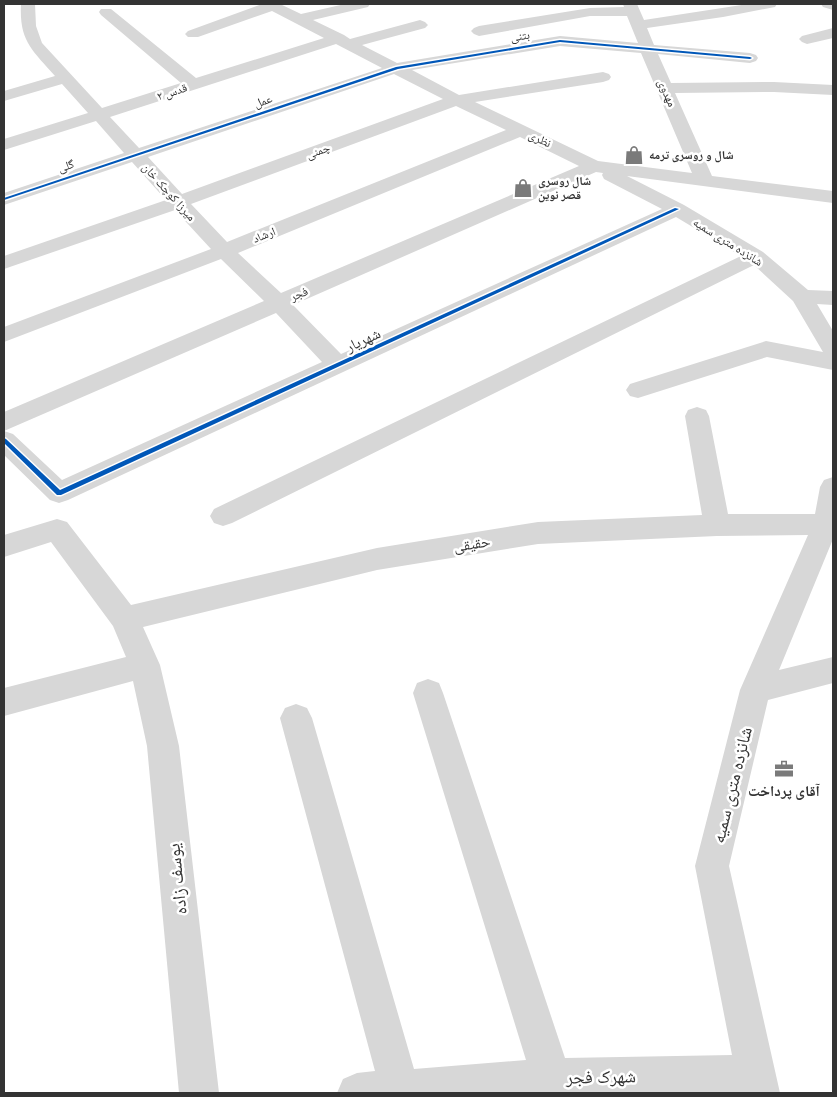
<svg xmlns="http://www.w3.org/2000/svg" width="837" height="1097" font-family="'Public Sans','Noto Naskh Arabic',sans-serif">
	<rect width="100%" height="100%" fill="#fff"/>
	<g fill="none" stroke-linecap="round" stroke-linejoin="round">
		<g fill="#d7d7d7" fill-rule="evenodd">
			<path d="M21,4H35L36,26L42,43L102,108L181,83L101,15L99,12L101,9H111L196,78L324,38L272,11L198,37H188L185,34L188,31L262,4H280L301,14L345,4H370L368,7L313,20L344,35L350,39L420,20L425,22L428,25L425,28L362,45L397,63L560,36L638,43L627,16H590L479,36L474,34L471,31L474,28L479,26L590,8L624,7L623,4H637L644,20L748,4H777L775,7L723,17L647,28L654,45L750,53L756,55L758,58L756,61L750,63L658,54L671,83L774,82L833,85V95L774,92L675,93L712,176L833,191V203L627,176L684,205L763,252L808,290L833,291V305L817,304L833,331V370L767,357L638,398L630,396L626,390L630,384L766,341L823,352L793,301L754,265L232,523L223,526L214,523L210,516L214,509L741,256L676,217L68,500L59,503L50,500L4,455V431L13,434L62,480L322,362L276,313L4,431V412L264,301L221,259L4,342V327L211,249L175,210L4,269V256L166,200L132,162L4,205V193L124,153L96,121L4,150V139L88,113L62,84L4,101V91L55,76C32,50 19,41 21,4ZM336,44L382,68L139,148L110,117ZM560,46L641,53L692,173L598,161L475,102L603,82L609,80L611,77L609,74L603,72L459,95L412,70ZM394,74L443,99L182,194L148,157ZM456,106L506,130L227,242L191,204ZM520,137L579,166L281,293L238,253ZM596,172L603,173L602,175L604,179L662,209L341,354L293,305Z"/>
			<path d="M821,4H833V10L823,7Z"/>
			<path d="M833,28V38L807,44L802,42L799,39L802,36Z"/>
			<path d="M697,407L706,410L709,416L728,514H815L820,487L824,480L833,477V539L779,670L833,657V683L768,700L729,866L780,1093H337L343,1079L357,1073L375,1071L280,718L285,708L296,704L307,708L312,718L414,1069L526,1060L413,693L417,683L428,679L439,683L443,693L565,1058L732,1055L695,866L740,690L808,535L717,536L538,544L377,570L143,627L160,665L179,746L219,1093H179L147,746L133,681L4,716V688L126,657L113,626L51,542L4,557V535L57,519L67,522L131,605L377,548L538,522L702,515L685,416L688,410Z"/>
		</g>
		<g stroke="#fff" stroke-width="3">
			<g id="cycleway">
				<path d="M560,40L750,57L752,58L750,59L560,42L398,69L4,200V198L396,67Z"/>
				<path d="M675,208L679,209L61,495H57L4,443V438L6,439L60,490Z"/>
			</g>
		</g>
		<use href="#cycleway" fill="#0057b8" fill-rule="evenodd"/>
	</g>
	<defs>
		<g id="shop-bare" transform="scale(1.5)"><path d="M-5-2.5h2.3a2.7 3.5 0 0 1 5.4 0H5L5.5 6h-11ZM-1.5-2.5h3a1.5 2.3 0 0 0-3 0Z" fill="#7a7a7a" stroke="#fff" stroke-width="2.5" paint-order="stroke"/></g>
		<g id="office-bare" transform="scale(1.5)"><path d="M-6-3h4V-5.5h4V-3h4V5H-6ZM-1-4.5V-3h2v-1.5ZM-6 0V1H6V0Z" fill="#7a7a7a" stroke="#fff" stroke-width="2.5" paint-order="stroke"/></g>
	</defs>
	<g fill-rule="evenodd">
		<use href="#shop-bare" x="634" y="155"/>
		<use href="#shop-bare" x="523" y="188"/>
		<use href="#office-bare" x="784" y="769"/>
	</g>
	<g text-anchor="middle" stroke-width="5" stroke-linejoin="round" paint-order="stroke">
		<g font-size="12" fill="#333" stroke="#fff">
			<text transform="translate(520 36) rotate(-9)" y="4">بتنی</text>
			<text transform="translate(172 92) rotate(-18)" y="4">قدس ۲</text>
			<text transform="translate(667 93) rotate(66)" y="4">مهدوی</text>
			<text transform="translate(263 101) rotate(-19)" y="4">عمل</text>
			<text transform="translate(540 139) rotate(26)" y="4">نظری</text>
			<text transform="translate(318 151) rotate(-20)" y="4">چمنی</text>
			<text transform="translate(66 166) rotate(-18)" y="4">گلی</text>
			<text transform="translate(169 192) rotate(48)" y="4">میرزا کوچک خان</text>
			<text transform="translate(264 235) rotate(-22)" y="4">ارشاد</text>
			<text transform="translate(728 242) rotate(32)" y="4">شانزده متری سمیه</text>
			<text transform="translate(299 294) rotate(-23)" y="4">فجر</text>
		</g>
		<g font-size="12" font-weight="bold" fill="#333" stroke="#fff" text-anchor="start">
			<text x="649" y="159">شال و روسری ترمه</text>
			<text x="538" y="185">شال روسری<tspan x="538" dy="14">قصر نوین</tspan></text>
		</g>
		<g font-size="15" fill="#333" stroke="#fff">
			<text transform="translate(363 340) rotate(-25)" y="5">شهریار</text>
			<text transform="translate(472 544) rotate(-9)" y="5">حقیقی</text>
		</g>
		<g font-size="15" font-weight="bold" fill="#333" stroke="#fff">
			<text x="784" y="796">آقای پرداخت</text>
		</g>
		<g font-size="18" fill="#333" stroke="#fff">
			<text transform="translate(732 785) rotate(-76)" y="6">شانزده متری سمیه</text>
			<text transform="translate(177 879) rotate(-96)" y="6">یوسف زاده</text>
			<text transform="translate(601 1077) rotate(-1)" y="6">شهرک فجر</text>
		</g>
	</g>
	<rect width="837" height="1097" fill="none" stroke="#333333" stroke-width="10"/>
</svg>
